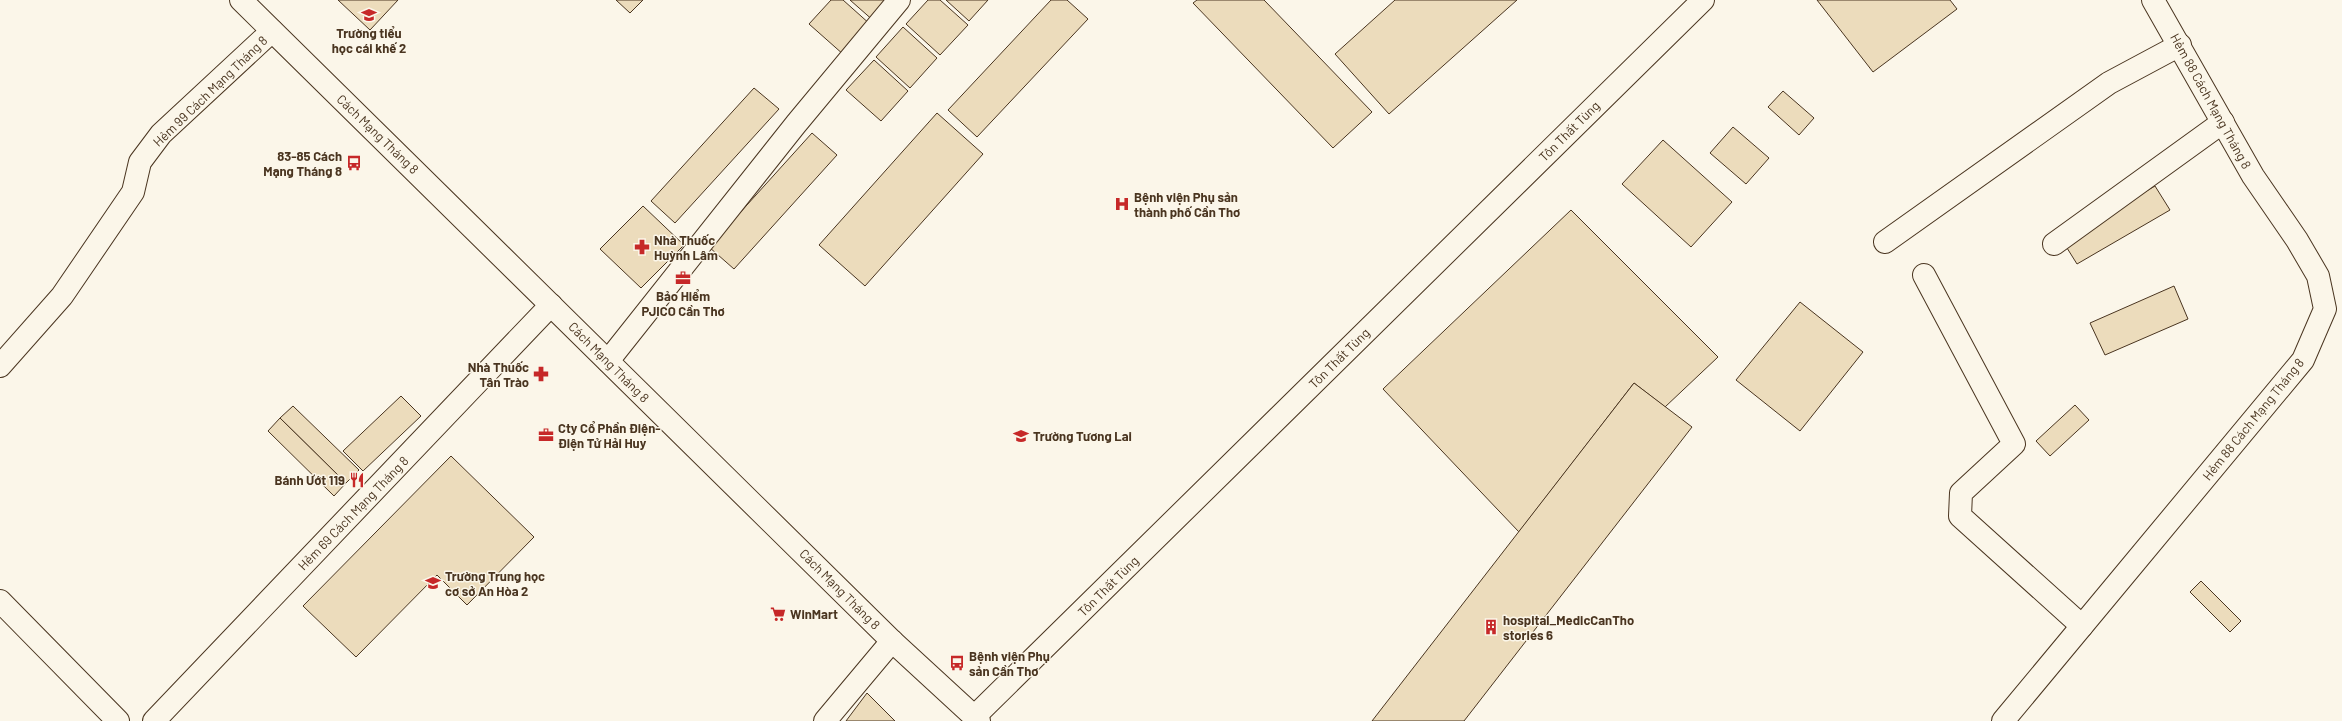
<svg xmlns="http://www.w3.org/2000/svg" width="2342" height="721" viewBox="0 0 2342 721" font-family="Barlow,sans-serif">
<rect width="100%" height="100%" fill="#fbf6e9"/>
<g fill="#ecdcbc" stroke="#4a3520">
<polygon points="338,0 398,0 370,30"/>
<polygon points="616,0 643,0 630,13"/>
<polygon points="831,0 843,0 871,25 844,55 809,24"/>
<polygon points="850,0 895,0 875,22"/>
<polygon points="928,0 940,0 968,25 940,55 906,24"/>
<polygon points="946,0 988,0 969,21"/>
<polygon points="1051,0 1067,0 1088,19 977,137 948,110"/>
<polygon points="1197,0 1264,0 1372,112 1333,148 1193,3"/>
<polygon points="1395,0 1517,0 1389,114 1335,54"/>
<polygon points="1817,0 1950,0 1957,9 1873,72"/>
<polygon points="903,27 937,58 910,88 876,57"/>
<polygon points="874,60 908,91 881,121 846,90"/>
<polygon points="754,88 779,109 675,223 651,201"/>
<polygon points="1783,91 1814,118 1799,135 1768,107"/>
<polygon points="937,113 983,154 865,286 819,245"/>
<polygon points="1733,127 1769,158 1746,184 1710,153"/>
<polygon points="812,133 837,155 734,269 709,247"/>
<polygon points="1663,140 1732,202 1691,247 1622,184"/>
<polygon points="2155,186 2170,210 2077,264 2062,240"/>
<polygon points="643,206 684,245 641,288 600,249"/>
<polygon points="1571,210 1718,357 1665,407 1634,383 1519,532 1383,389"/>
<polygon points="2174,286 2188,319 2105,355 2090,323"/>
<polygon points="1800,302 1863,352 1800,431 1736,380"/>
<polygon points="1634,383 1692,427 1464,721 1372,721"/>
<polygon points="401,396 421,416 363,471 343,451"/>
<polygon points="2075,405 2089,420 2050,456 2036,441"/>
<polygon points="293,406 359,470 346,483 280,418"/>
<polygon points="280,418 346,483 334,496 268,431"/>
<polygon points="451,456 534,537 467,605 437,575 356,657 303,606"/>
<polygon points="2201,581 2241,621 2230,632 2190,592"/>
<polygon points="867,693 895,721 846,721"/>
</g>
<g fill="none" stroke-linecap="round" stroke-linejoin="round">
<g stroke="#4a3520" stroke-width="24">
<g id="minor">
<polyline points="1885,242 2109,83 2180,45"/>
<polyline points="2054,244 2223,122"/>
<polyline points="1924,275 2014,444 1961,493 1960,516 2082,626"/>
<polyline points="608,361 796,124 899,0"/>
<polyline points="0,366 62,296 133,192 140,162 161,134 272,31"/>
<polyline points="0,601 118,721"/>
<polyline points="974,717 1703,0"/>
<polyline points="154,721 551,305"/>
<polyline points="825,721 892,641"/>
<polyline points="2003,721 2303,360 2325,309 2318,276 2297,240 2253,176 2153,0"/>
</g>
</g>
<g stroke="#4a3520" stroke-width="24">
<polyline id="highway" points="241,0 892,641 979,721"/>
</g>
<use href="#minor" stroke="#fbf6e9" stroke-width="22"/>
<use href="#highway" stroke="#fbf6e9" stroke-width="22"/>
</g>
<defs>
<g id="school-bare" transform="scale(1.2)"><path d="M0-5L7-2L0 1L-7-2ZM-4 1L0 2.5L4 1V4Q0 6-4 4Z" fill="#c62828" stroke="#fbf6e9" stroke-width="2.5" paint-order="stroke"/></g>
<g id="bus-bare" transform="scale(1.2)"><path d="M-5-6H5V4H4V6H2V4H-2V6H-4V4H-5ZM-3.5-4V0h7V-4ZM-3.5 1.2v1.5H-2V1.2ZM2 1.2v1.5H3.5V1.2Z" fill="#c62828" stroke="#fbf6e9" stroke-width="2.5" paint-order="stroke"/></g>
<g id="hospital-bare" transform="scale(1.2)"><path d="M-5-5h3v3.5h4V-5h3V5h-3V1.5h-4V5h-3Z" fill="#c62828" stroke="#fbf6e9" stroke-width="2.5" paint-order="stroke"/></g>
<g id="pharmacy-bare" transform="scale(1.2)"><path d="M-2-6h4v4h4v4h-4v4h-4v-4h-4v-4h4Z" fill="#c62828" stroke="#fbf6e9" stroke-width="2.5" paint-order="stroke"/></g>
<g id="office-bare" transform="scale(1.2)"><path d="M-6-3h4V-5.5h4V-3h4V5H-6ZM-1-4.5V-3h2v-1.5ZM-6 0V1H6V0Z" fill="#c62828" stroke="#fbf6e9" stroke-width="2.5" paint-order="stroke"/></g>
<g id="restaurant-bare" transform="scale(1.2)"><path d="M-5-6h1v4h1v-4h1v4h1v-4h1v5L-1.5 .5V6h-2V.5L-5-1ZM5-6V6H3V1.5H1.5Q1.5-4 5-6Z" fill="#c62828" stroke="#fbf6e9" stroke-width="2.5" paint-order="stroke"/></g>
<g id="supermarket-bare" transform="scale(1.2)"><path d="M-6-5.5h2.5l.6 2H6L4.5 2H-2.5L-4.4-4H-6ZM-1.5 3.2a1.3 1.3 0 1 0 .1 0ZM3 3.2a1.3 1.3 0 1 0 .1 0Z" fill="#c62828" stroke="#fbf6e9" stroke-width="2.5" paint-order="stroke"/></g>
<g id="building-bare" transform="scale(1.2)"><path d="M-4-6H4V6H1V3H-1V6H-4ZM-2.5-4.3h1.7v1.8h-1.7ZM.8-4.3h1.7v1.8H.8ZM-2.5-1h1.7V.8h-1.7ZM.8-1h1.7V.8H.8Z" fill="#c62828" stroke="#fbf6e9" stroke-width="2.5" paint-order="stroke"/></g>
</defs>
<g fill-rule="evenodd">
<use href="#school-bare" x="369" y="15"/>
<use href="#bus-bare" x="354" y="163"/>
<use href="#hospital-bare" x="1122" y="204"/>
<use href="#pharmacy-bare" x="642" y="247"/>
<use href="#office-bare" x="683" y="278"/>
<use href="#pharmacy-bare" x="541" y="374"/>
<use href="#office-bare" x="546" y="435"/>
<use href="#school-bare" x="1021" y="436"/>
<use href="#restaurant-bare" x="357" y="480"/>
<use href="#school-bare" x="433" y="583"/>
<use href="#supermarket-bare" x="778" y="614"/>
<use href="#building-bare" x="1491" y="627"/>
<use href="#bus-bare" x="957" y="663"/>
</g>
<g text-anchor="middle" stroke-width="3" stroke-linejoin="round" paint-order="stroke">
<g font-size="13" font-weight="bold" fill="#4a3520" stroke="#fbf6e9" text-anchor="start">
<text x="369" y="38" text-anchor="middle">Trường tiểu<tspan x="369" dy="15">học cái khế 2</tspan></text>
<text x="342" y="161" text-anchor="end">83-85 Cách<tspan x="342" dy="15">Mạng Tháng 8</tspan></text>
<text x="1134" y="202">Bệnh viện Phụ sản<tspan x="1134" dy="15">thành phố Cần Thơ</tspan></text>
<text x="654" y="245">Nhà Thuốc<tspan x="654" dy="15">Huỳnh Lâm</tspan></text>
<text x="683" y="301" text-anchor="middle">Bảo Hiểm<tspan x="683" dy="15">PJICO Cần Thơ</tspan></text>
<text x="529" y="372" text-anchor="end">Nhà Thuốc<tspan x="529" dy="15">Tân Trào</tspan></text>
<text x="558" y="433">Cty Cổ Phần Điện-<tspan x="558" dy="15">Điện Tử Hải Huy</tspan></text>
<text x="1033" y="441">Trường Tương Lai</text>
<text x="345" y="485" text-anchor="end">Bánh Ướt 119</text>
<text x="445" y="581">Trường Trung học<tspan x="445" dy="15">cơ sở An Hòa 2</tspan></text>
<text x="790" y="619">WinMart</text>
<text x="1503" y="625">hospital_MedicCanTho<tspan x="1503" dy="15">stories 6</tspan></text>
<text x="969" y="661">Bệnh viện Phụ<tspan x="969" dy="15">sản Cần Thơ</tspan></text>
</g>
<g font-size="13" fill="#4a3520" stroke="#fbf6e9">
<text transform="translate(210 91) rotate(-44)" y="5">Hẻm 99 Cách Mạng Tháng 8</text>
<text transform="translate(2211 101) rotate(61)" y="5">Hẻm 88 Cách Mạng Tháng 8</text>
<text transform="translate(1569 131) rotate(-45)" y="5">Tôn Thất Tùng</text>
<text transform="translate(378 134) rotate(44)" y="5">Cách Mạng Tháng 8</text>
<text transform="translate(1339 358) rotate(-45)" y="5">Tôn Thất Tùng</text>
<text transform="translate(609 362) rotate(45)" y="5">Cách Mạng Tháng 8</text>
<text transform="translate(2253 419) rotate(-51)" y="5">Hẻm 88 Cách Mạng Tháng 8</text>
<text transform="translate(353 513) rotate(-46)" y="5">Hẻm 69 Cách Mạng Tháng 8</text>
<text transform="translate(1108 586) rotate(-45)" y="5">Tôn Thất Tùng</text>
<text transform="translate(840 589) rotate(45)" y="5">Cách Mạng Tháng 8</text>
</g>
</g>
</svg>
